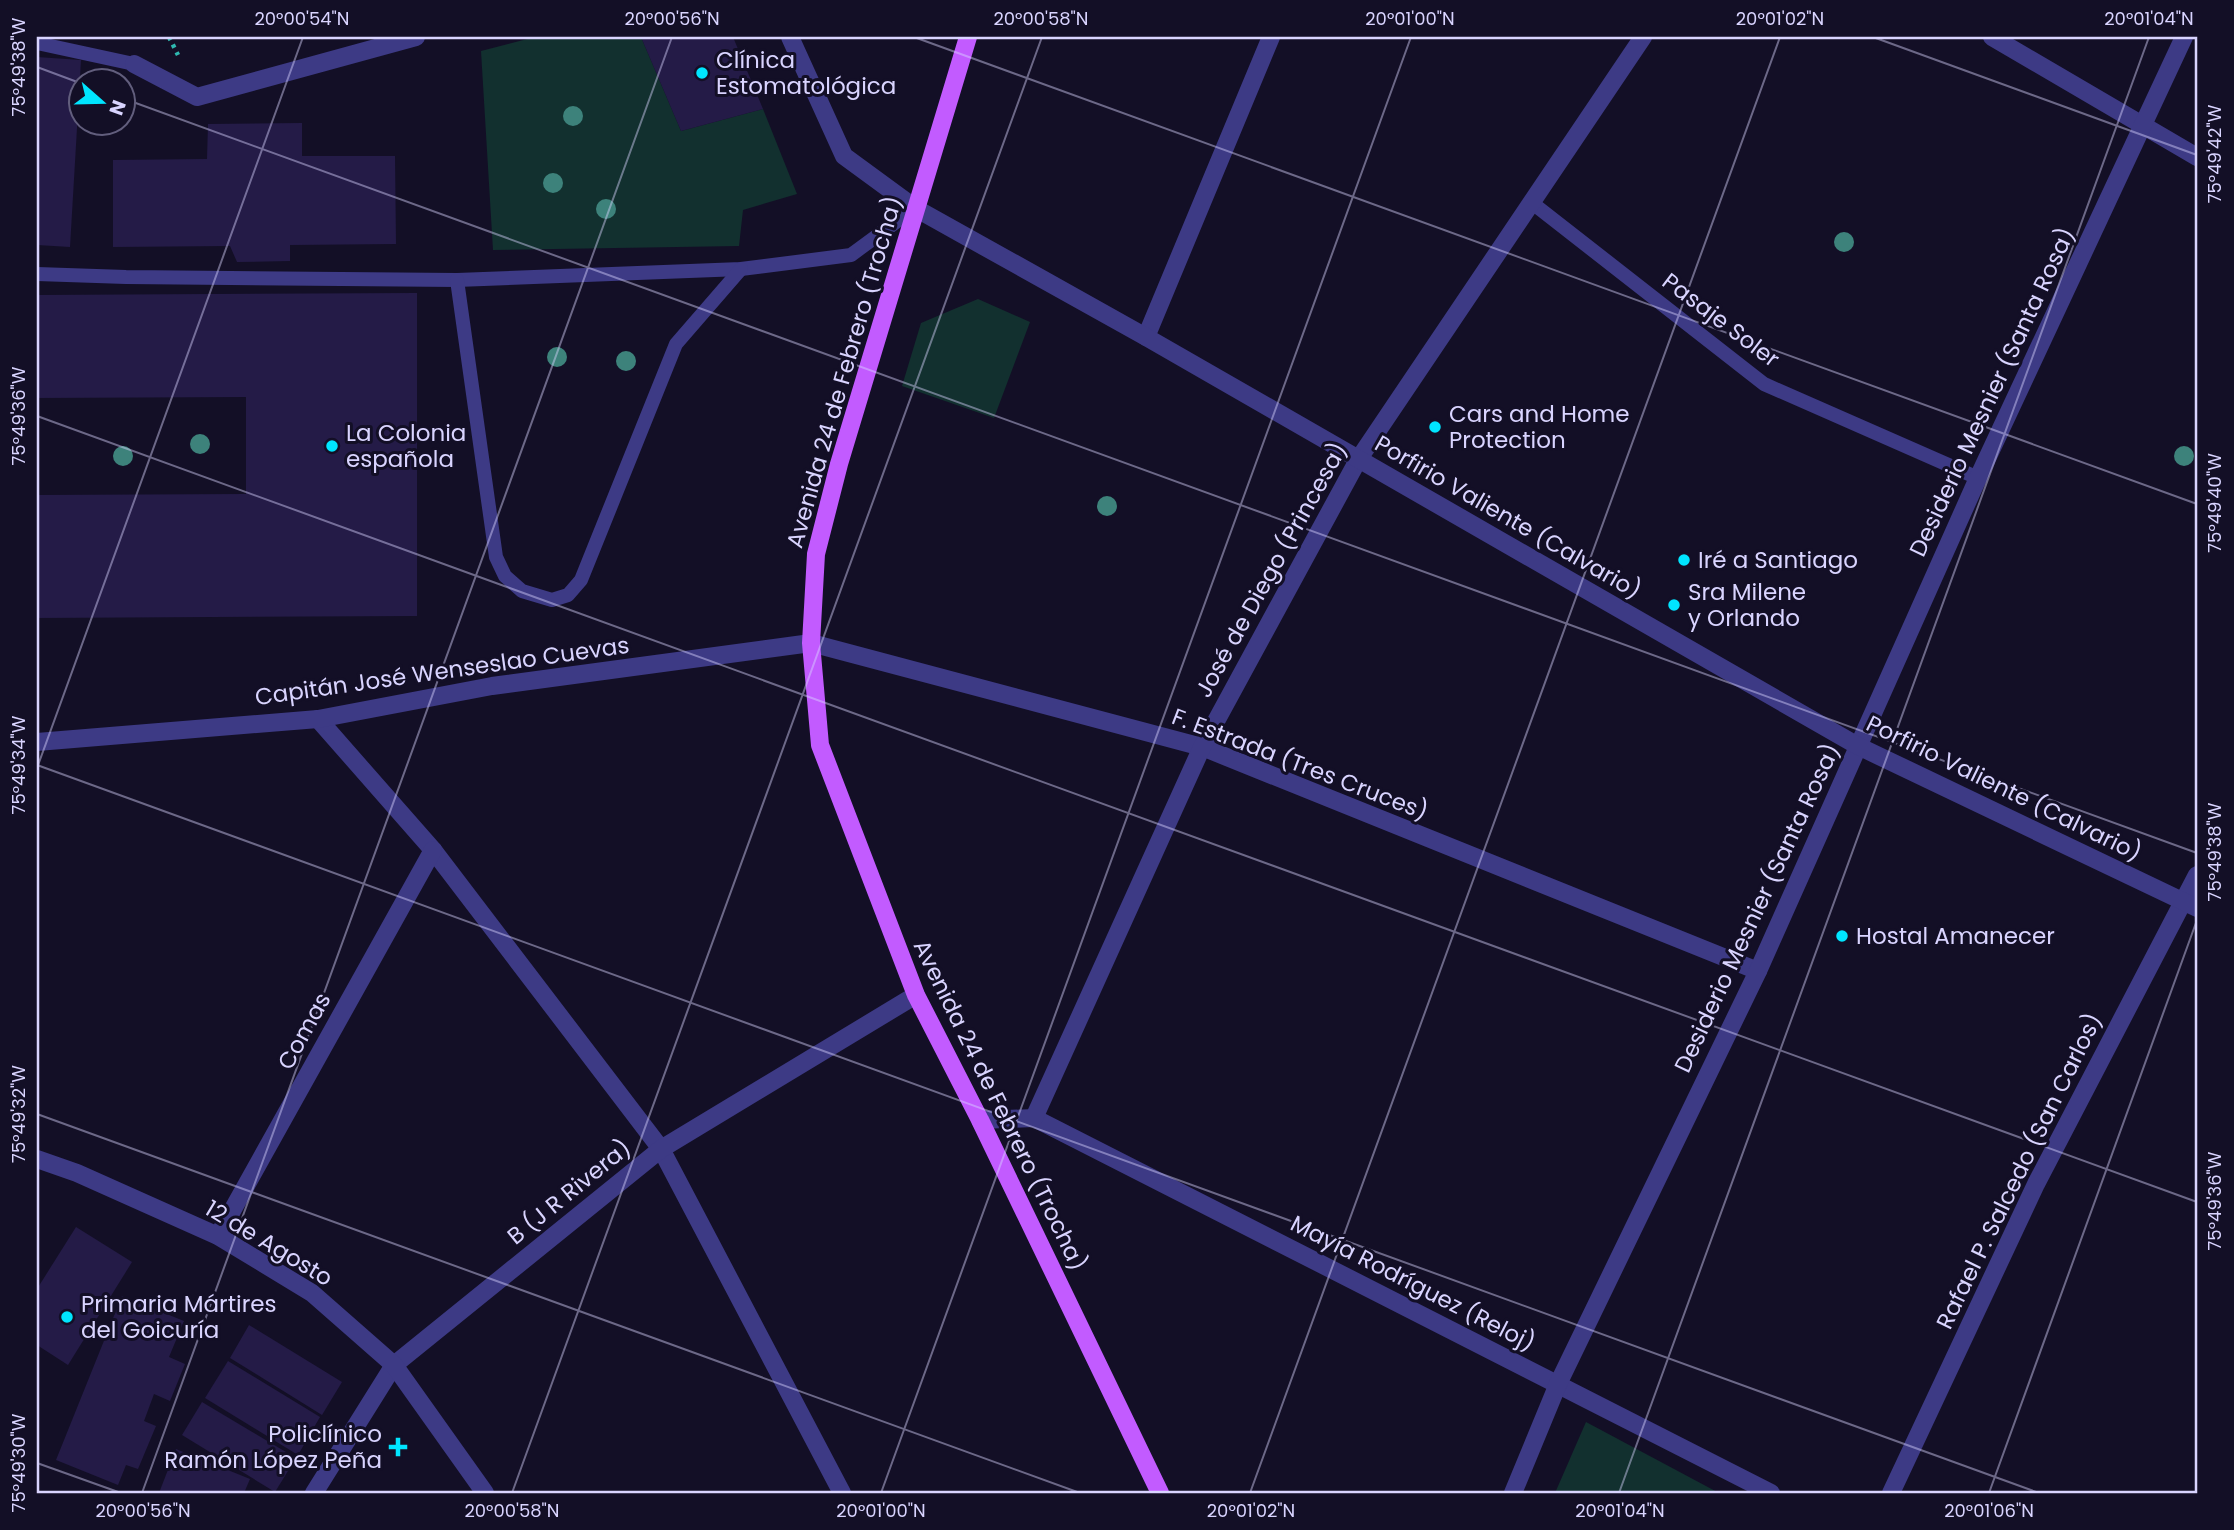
<svg xmlns="http://www.w3.org/2000/svg" width="2234" height="1530" viewBox="0 0 2234 1530" font-family="Poppins,sans-serif">
<rect width="100%" height="100%" fill="#130f26"/>
<g fill="#12302f">
<polygon points="535,37 641,37 681,131 763,109 797,194 743,210 739,246 493,250 481,51"/>
<polygon points="978,299 1030,322 994,418 902,386 921,323"/>
<polygon points="1586,1422 1719,1493 1555,1493"/>
</g>
<g fill="#241b47">
<polygon points="641,37 733,37 763,109 681,131"/>
<polygon points="37,57 81,60 70,247 37,245"/>
<polygon points="302,123 302,156 395,156 396,244 290,245 290,261 237,262 230,246 113,247 113,160 207,159 208,124"/>
<polygon points="417,293 417,616 37,618 37,495 246,494 246,397 37,398 37,295"/>
<polygon points="76,1227 132,1262 68,1365 37,1345 37,1289"/>
<polygon points="122,1296 184,1321 169,1357 185,1364 170,1401 154,1394 144,1421 156,1426 138,1469 126,1465 118,1485 56,1460"/>
<polygon points="249,1325 342,1382 322,1415 230,1358"/>
<polygon points="228,1361 320,1417 298,1455 205,1398"/>
<polygon points="202,1402 296,1458 275,1492 182,1435"/>
<polygon points="176,1449 250,1479 244,1493 159,1493"/>
</g>
<g fill="none" stroke-linecap="round" stroke-linejoin="round">
<polyline stroke="#2fb8b0" stroke-width="4.5" stroke-dasharray="3.5 5" stroke-linecap="butt" points="169,37 178,55"/>
<g stroke="#3d3a85" stroke-width="14">
<polyline points="37,43 134,64"/>
<polyline points="1531,202 1764,384 1978,478"/>
<polyline points="37,274 126,277 457,280 741,269 851,255 915,208"/>
<polyline points="457,280 496,557 505,576 522,591 552,600 568,595 581,580 676,344 741,269"/>
</g>
<g stroke="#3d3a85" stroke-width="18">
<polyline points="790,37 844,156 915,208"/>
<polyline points="1992,37 2197,157"/>
<polyline points="134,64 197,97 416,37"/>
<polyline points="1146,337 1271,37"/>
<polyline points="811,643 1202,747 1758,971"/>
<polyline points="318,719 433,850 661,1149 842,1493"/>
<polyline points="1034,1118 1771,1493"/>
<polyline points="980,1120 1034,1118 1202,747 1358,460 1643,37"/>
<polyline points="218,1236 433,850"/>
<polyline points="314,1493 394,1365 661,1149 916,995"/>
<polyline points="1513,1493 1558,1384 1758,971 1978,478 2184,37"/>
<polyline points="1891,1493 2036,1184 2197,875"/>
</g>
<g stroke="#3d3a85" stroke-width="18">
<polyline points="915,208 1146,337 1858,746 2197,908"/>
<polyline points="37,742 318,719 492,686 811,643"/>
<polyline points="37,1159 77,1173 218,1236 312,1293 394,1365 485,1493"/>
</g>
<polyline stroke="#c25bff" stroke-width="18" points="968,37 839,464 816,554 811,643 820,745 916,995 980,1120 1160,1493"/>
</g>
<g fill="#3d827b">
<circle cx="573" cy="116" r="10"/>
<circle cx="553" cy="183" r="10"/>
<circle cx="606" cy="209" r="10"/>
<circle cx="1844" cy="242" r="10"/>
<circle cx="557" cy="357" r="10"/>
<circle cx="626" cy="361" r="10"/>
<circle cx="200" cy="444" r="10"/>
<circle cx="123" cy="456" r="10"/>
<circle cx="2184" cy="456" r="10"/>
<circle cx="1107" cy="506" r="10"/>
</g>
<path fill="none" stroke="#d9d4ff" stroke-width="2" stroke-opacity="0.45" d="M 914,37 L 2197,504M 1873,37 L 2197,155M 37,67 L 80,83M 122,98 L 2197,853M 37,416 L 2197,1202M 37,765 L 2039,1493M 37,768 L 303,37M 37,1114 L 1080,1493M 37,1463 L 121,1493M 142,1493 L 672,37M 512,1493 L 1042,37M 881,1493 L 1411,37M 1250,1493 L 1780,37M 1619,1493 L 2149,37M 1989,1493 L 2197,920"/>
<g fill="#00e5ff" stroke="#130f26" stroke-width="2.5">
<circle cx="702" cy="73" r="7"/>
<circle cx="1435" cy="427" r="7"/>
<circle cx="332" cy="446" r="7"/>
<circle cx="1684" cy="560" r="7"/>
<circle cx="1674" cy="605" r="7"/>
<circle cx="1842" cy="936" r="7"/>
<circle cx="67" cy="1317" r="7"/>
<path d="M394.5 1436.5h7v7h7v7h-7v7h-7v-7h-7v-7h7z"/>
</g>
<g text-anchor="middle" stroke-width="6" stroke-linejoin="round" paint-order="stroke">
<g font-size="23" fill="#d9d4ff" stroke="#130f26" text-anchor="start">
<text x="716" y="68">Clínica<tspan x="716" dy="26">Estomatológica</tspan></text>
<text x="1449" y="422">Cars and Home<tspan x="1449" dy="26">Protection</tspan></text>
<text x="346" y="441">La Colonia<tspan x="346" dy="26">española</tspan></text>
<text x="1698" y="568">Iré a Santiago</text>
<text x="1688" y="600">Sra Milene<tspan x="1688" dy="26">y Orlando</tspan></text>
<text x="1856" y="944">Hostal Amanecer</text>
<text x="81" y="1312">Primaria Mártires<tspan x="81" dy="26">del Goicuría</tspan></text>
<text x="382" y="1442" text-anchor="end">Policlínico<tspan x="382" dy="26">Ramón López Peña</tspan></text>
</g>
<g font-size="23" fill="#d9d4ff" stroke="#130f26">
<text transform="translate(1721 320) rotate(37)" y="8">Pasaje Soler</text>
<text transform="translate(844 372) rotate(-74)" y="8">Avenida 24 de Febrero (Trocha)</text>
<text transform="translate(1992 392) rotate(-65)" y="8">Desiderio Mesnier (Santa Rosa)</text>
<text transform="translate(1508 517) rotate(30)" y="8">Porfirio Valiente (Calvario)</text>
<text transform="translate(1271 570) rotate(-61)" y="8">José de Diego (Princesa)</text>
<text transform="translate(442 671) rotate(-8)" y="8">Capitán José Wenseslao Cuevas</text>
<text transform="translate(1300 764) rotate(21)" y="8">F. Estrada (Tres Cruces)</text>
<text transform="translate(2004 788) rotate(26)" y="8">Porfirio Valiente (Calvario)</text>
<text transform="translate(1757 908) rotate(-65)" y="8">Desiderio Mesnier (Santa Rosa)</text>
<text transform="translate(304 1031) rotate(-61)" y="8">Comas</text>
<text transform="translate(1000 1105) rotate(64)" y="8">Avenida 24 de Febrero (Trocha)</text>
<text transform="translate(2019 1171) rotate(-64)" y="8">Rafael P. Salcedo (San Carlos)</text>
<text transform="translate(569 1192) rotate(-39)" y="8">B (J R Rivera)</text>
<text transform="translate(269 1243) rotate(31)" y="8">12 de Agosto</text>
<text transform="translate(1413 1283) rotate(27)" y="8">Mayía Rodríguez (Reloj)</text>
</g>
</g>
<rect width="2234" height="1530" fill="none" stroke="#130f26" stroke-width="77"/>
<g transform="translate(102 102) rotate(110)"><circle r="33" fill="#130f26" stroke="#625e7d" stroke-width="2"/>
<path d="M0-5L12 26L0 18L-12 26Z" fill="#00e5ff"/>
<text y="-10" font-size="19" font-weight="bold" text-anchor="middle" fill="#d9d4ff">N</text>
</g>
<rect x="38" y="38" width="2158" height="1454" fill="none" stroke="#d9d4ff" stroke-width="2.5"/>
<g font-size="18" text-anchor="middle" fill="#d9d4ff">
<text x="302" y="25">20°00'54"N</text>
<text x="672" y="25">20°00'56"N</text>
<text x="1041" y="25">20°00'58"N</text>
<text x="1410" y="25">20°01'00"N</text>
<text x="1780" y="25">20°01'02"N</text>
<text x="2149" y="25">20°01'04"N</text>
<text transform="translate(19 67) rotate(-90)" y="6">75°49'38"W</text>
<text transform="translate(2215 154) rotate(-90)" y="6">75°49'42"W</text>
<text transform="translate(19 416) rotate(-90)" y="6">75°49'36"W</text>
<text transform="translate(2215 503) rotate(-90)" y="6">75°49'40"W</text>
<text transform="translate(19 765) rotate(-90)" y="6">75°49'34"W</text>
<text transform="translate(2215 852) rotate(-90)" y="6">75°49'38"W</text>
<text transform="translate(19 1114) rotate(-90)" y="6">75°49'32"W</text>
<text transform="translate(2215 1201) rotate(-90)" y="6">75°49'36"W</text>
<text transform="translate(19 1463) rotate(-90)" y="6">75°49'30"W</text>
<text x="143" y="1517">20°00'56"N</text>
<text x="512" y="1517">20°00'58"N</text>
<text x="881" y="1517">20°01'00"N</text>
<text x="1251" y="1517">20°01'02"N</text>
<text x="1620" y="1517">20°01'04"N</text>
<text x="1989" y="1517">20°01'06"N</text>
</g>
</svg>
